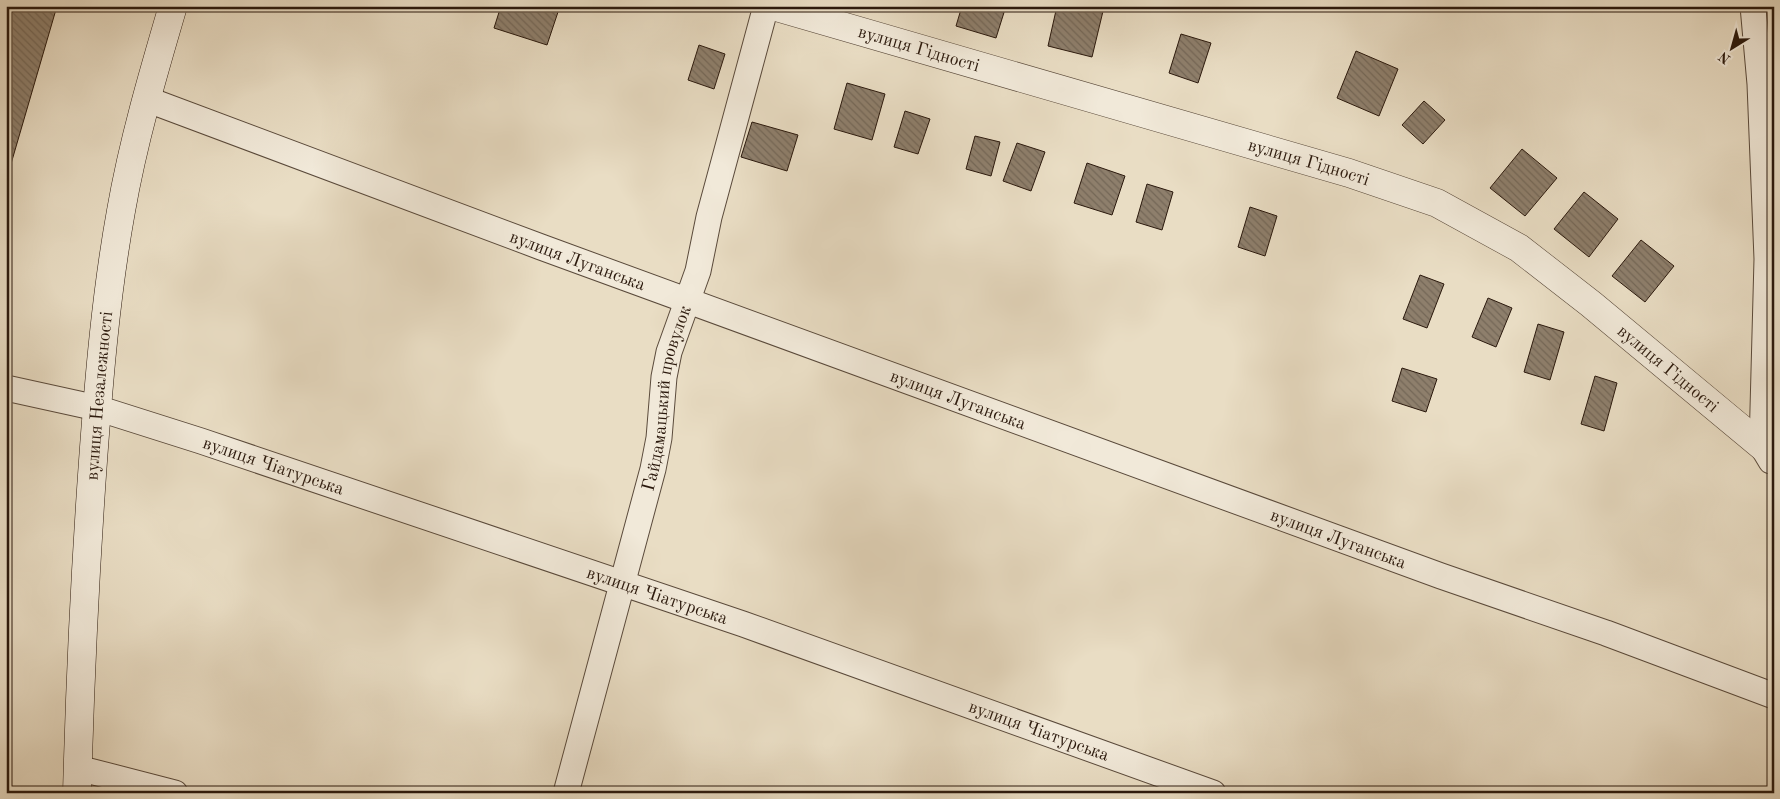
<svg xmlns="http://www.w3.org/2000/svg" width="1780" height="799" viewBox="0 0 1780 799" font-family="'Old Standard TT',serif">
<defs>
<pattern id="building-back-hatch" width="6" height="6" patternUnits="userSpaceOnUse" patternTransform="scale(1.25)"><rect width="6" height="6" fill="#8e7f6c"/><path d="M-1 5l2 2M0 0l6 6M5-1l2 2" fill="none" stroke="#746757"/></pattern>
</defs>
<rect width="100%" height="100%" fill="#e9ddc4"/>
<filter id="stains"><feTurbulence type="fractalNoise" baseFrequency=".004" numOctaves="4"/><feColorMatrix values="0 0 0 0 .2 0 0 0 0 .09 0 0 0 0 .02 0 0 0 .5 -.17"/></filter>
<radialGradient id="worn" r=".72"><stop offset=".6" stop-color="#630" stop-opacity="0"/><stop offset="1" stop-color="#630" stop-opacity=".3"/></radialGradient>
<g fill="url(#building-back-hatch)" stroke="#2b190d">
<polygon points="8,6 57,6 6,181 6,12"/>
<polygon points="501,6 560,6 547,45 494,28"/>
<polygon points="962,6 1006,6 996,38 956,26"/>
<polygon points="1057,6 1104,7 1092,57 1048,46"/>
<polygon points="1181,34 1211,43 1198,83 1169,73"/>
<polygon points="699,45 725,54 714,89 688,80"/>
<polygon points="1356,51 1398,69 1379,116 1337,98"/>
<polygon points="847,83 885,94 872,140 834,129"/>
<polygon points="1424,101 1445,120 1423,144 1402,125"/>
<polygon points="905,111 930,119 918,154 894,147"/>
<polygon points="752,122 798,135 787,171 741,157"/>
<polygon points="975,136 1000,142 991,176 966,169"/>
<polygon points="1017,143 1045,152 1031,191 1003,181"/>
<polygon points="1522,149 1557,178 1525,216 1490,188"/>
<polygon points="1087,163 1125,176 1112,215 1074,203"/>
<polygon points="1147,184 1173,192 1162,230 1136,222"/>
<polygon points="1584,192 1618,219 1589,257 1554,229"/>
<polygon points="1250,207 1277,216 1265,256 1238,247"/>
<polygon points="1641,240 1674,266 1645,302 1612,276"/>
<polygon points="1420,275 1444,284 1427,328 1403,319"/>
<polygon points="1488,298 1512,308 1496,347 1472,337"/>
<polygon points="1538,324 1564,332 1550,380 1524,372"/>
<polygon points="1402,368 1437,379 1426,412 1392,401"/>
<polygon points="1595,376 1617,383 1604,431 1581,424"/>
</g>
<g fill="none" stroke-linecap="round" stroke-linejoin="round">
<g stroke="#5a4a3b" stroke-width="27">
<g id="minor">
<polyline points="1753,6 1760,84 1767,259 1762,446 1771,461"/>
<path id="s1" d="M 146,99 L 541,247 L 1441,576 L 1606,633 L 1774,696"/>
<path id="s2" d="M 6,388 L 97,408 L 201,441 L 743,624 L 1213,793"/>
<polyline points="78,768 175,793"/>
<path id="s3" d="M 566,793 L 653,469 L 659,438 L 664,377 L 669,352 L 698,271 L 709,217 L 766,6"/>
</g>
</g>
<g stroke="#5a4a3b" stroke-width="29">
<g id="tertiary">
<path id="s4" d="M 773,6 L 1349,173 L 1437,203 L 1519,248 L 1591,304 L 1774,456"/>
</g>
</g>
<g stroke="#2b190d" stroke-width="29">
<g id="secondary">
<path id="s5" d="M 77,793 C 80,682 85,572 93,461 C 99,378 106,294 121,211 C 133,142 153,74 173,6"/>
</g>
</g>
<use href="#minor" stroke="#f1e9d9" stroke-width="25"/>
<use href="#tertiary" stroke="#f1e9d9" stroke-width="28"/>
<use href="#secondary" stroke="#f1e9d9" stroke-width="28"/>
</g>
<g text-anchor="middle" stroke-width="5" stroke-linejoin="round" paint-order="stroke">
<g font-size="18" fill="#2b190d" stroke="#f1e9d9">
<text dy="6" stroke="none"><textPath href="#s4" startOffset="152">вулиця Гідності</textPath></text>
<text dy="6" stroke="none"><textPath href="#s4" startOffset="558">вулиця Гідності</textPath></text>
<text dy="6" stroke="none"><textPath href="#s1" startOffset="461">вулиця Луганська</textPath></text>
<text dy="6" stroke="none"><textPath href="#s4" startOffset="978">вулиця Гідності</textPath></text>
<text dy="6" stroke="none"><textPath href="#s5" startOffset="398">вулиця Незалежності</textPath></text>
<text dy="6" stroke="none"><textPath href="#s3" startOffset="408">Гайдамацький провулок</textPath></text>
<text dy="6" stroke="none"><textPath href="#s1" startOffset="866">вулиця Луганська</textPath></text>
<text dy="6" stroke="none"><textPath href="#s2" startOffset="279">вулиця Чіатурська</textPath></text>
<text dy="6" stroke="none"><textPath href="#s1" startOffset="1271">вулиця Луганська</textPath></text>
<text dy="6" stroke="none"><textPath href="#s2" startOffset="684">вулиця Чіатурська</textPath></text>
<text dy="6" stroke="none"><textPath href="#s2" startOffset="1089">вулиця Чіатурська</textPath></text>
</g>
</g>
<rect width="1780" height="799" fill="none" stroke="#e9ddc4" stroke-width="25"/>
<rect x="8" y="8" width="1765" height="784" fill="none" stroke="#2b190d" stroke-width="2.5"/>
<rect x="12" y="12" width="1755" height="774" fill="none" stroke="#2b190d"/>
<g transform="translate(1732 48) rotate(217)" stroke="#f1e9d9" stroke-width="4" paint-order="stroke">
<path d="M0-4L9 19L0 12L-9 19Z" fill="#2b190d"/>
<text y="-8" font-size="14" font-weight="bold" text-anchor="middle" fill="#2b190d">N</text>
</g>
<rect width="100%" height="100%" filter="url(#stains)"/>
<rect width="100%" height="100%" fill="url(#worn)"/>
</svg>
